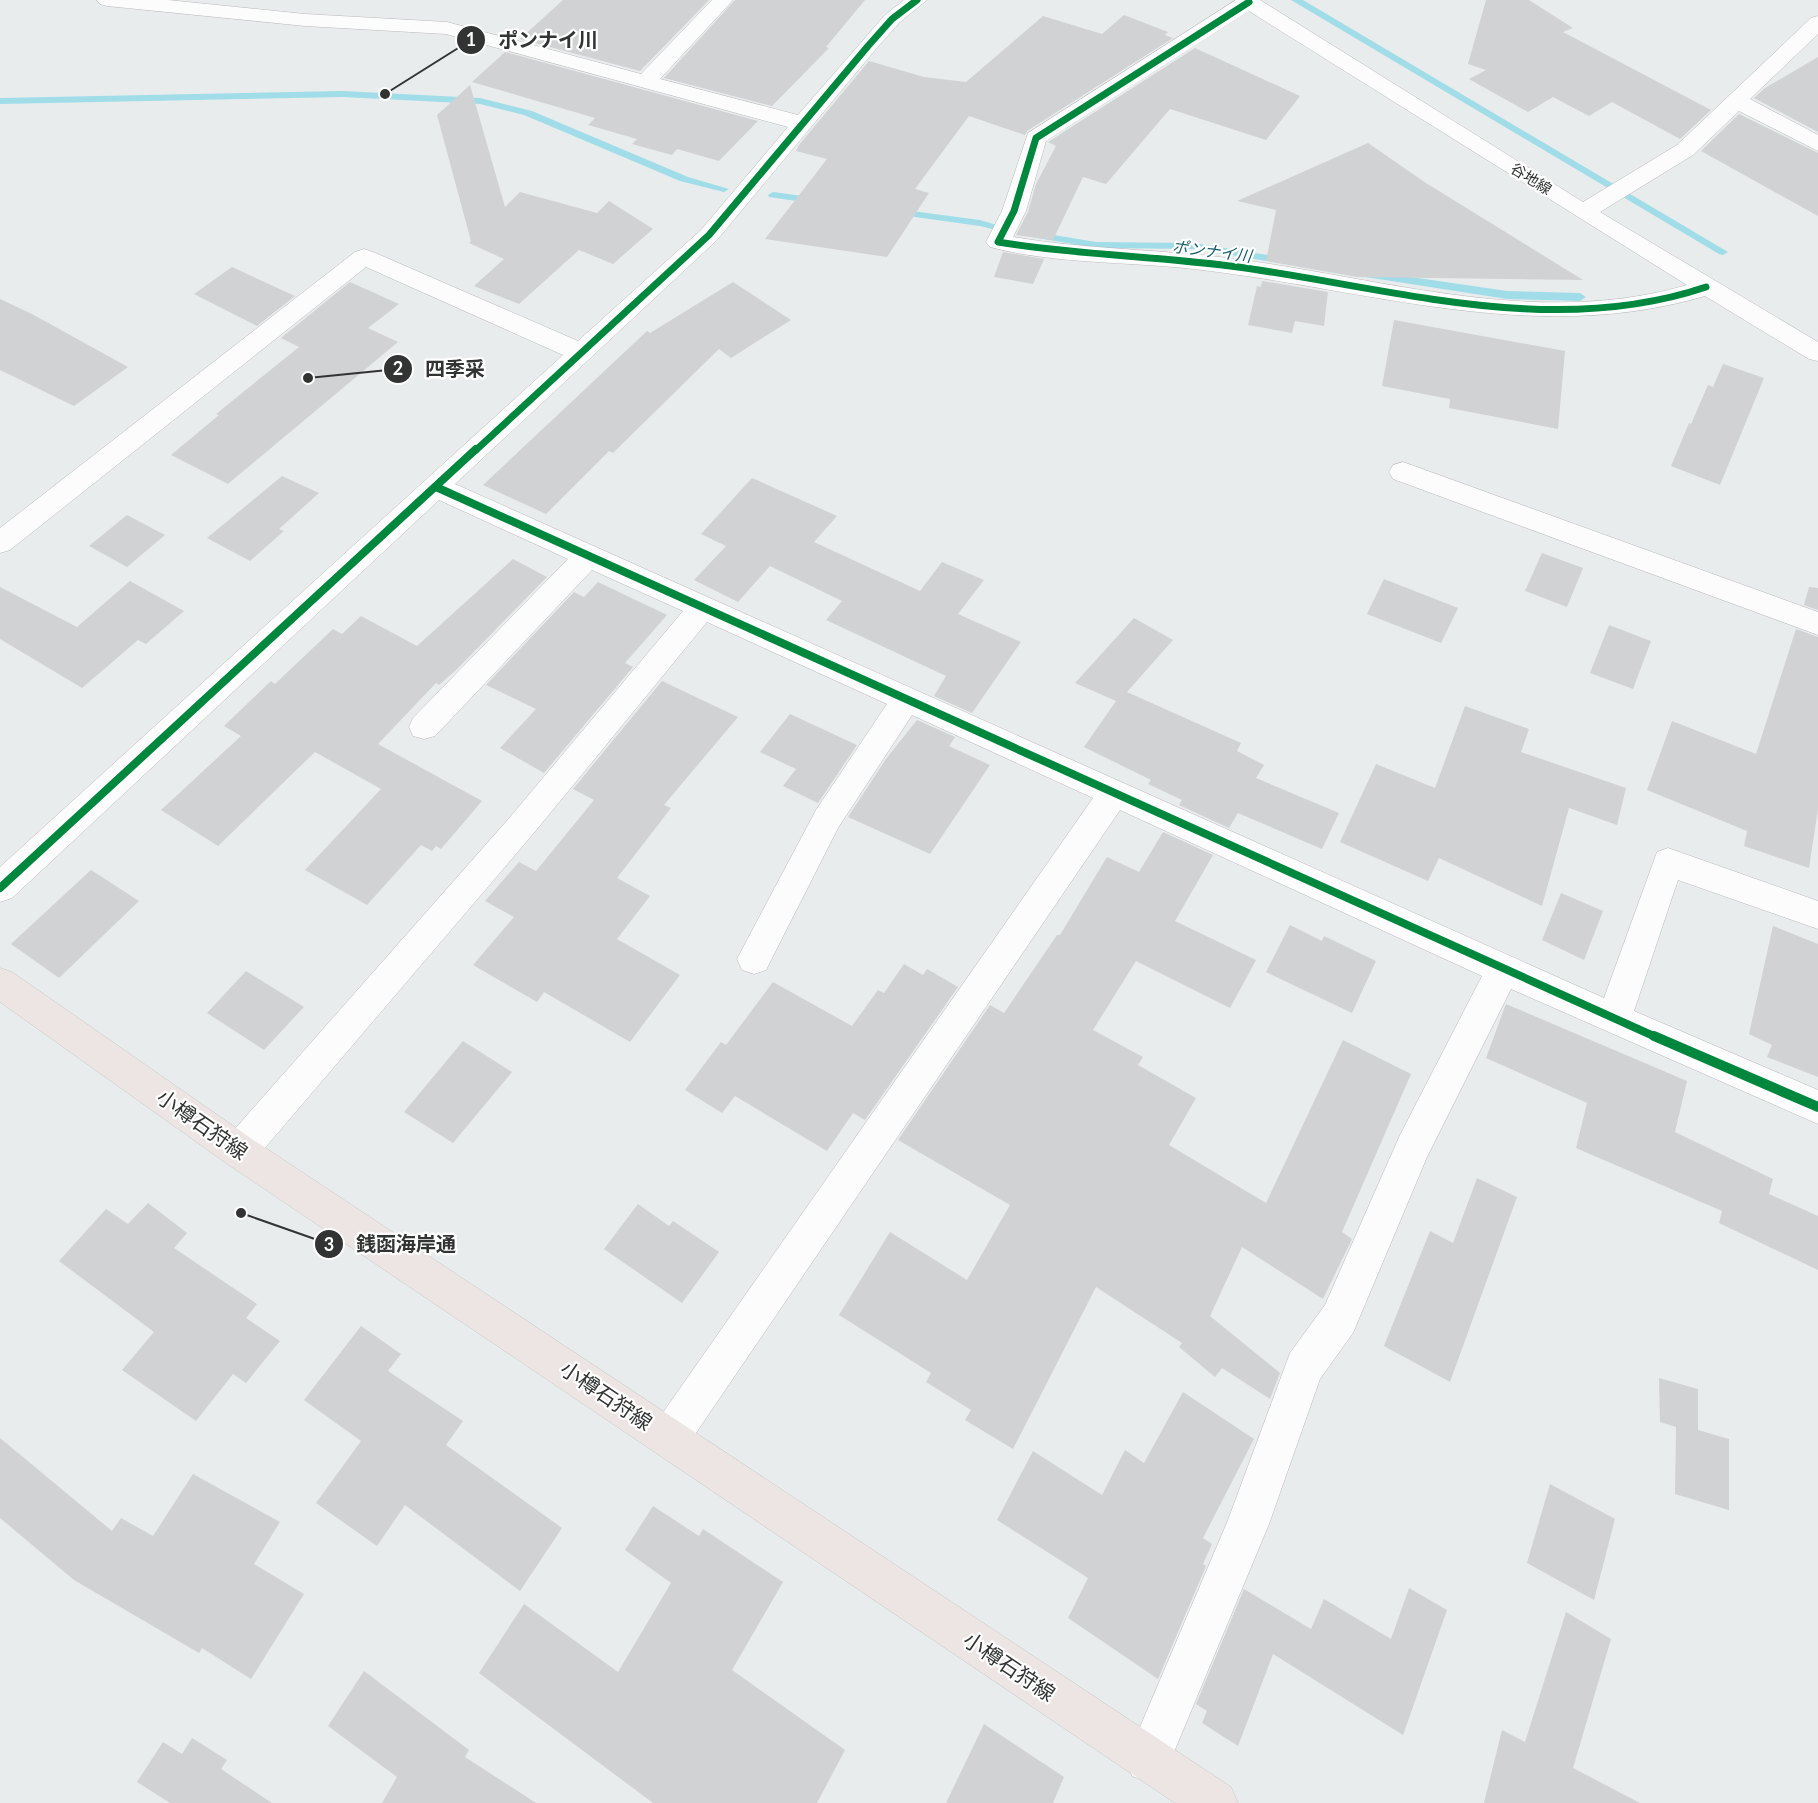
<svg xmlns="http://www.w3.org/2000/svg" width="1818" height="1803" viewBox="0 0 1818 1803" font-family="Lato,'Noto Sans JP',sans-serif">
<rect width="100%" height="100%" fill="#e9eced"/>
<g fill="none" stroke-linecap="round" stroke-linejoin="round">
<g fill="#a0dde9" fill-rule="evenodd">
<polygon points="1291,0 1303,0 1728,252 1723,255 1719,254"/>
<polygon points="343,91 480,98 532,111 688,177 729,189 724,192 680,181 524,115 480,104 343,97 0,104 0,98"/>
<polygon points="773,192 817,198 822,201 817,204 769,197 768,195"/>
<polygon points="897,209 980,220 1017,231 1012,234 980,226 893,214 892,212"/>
<polygon points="1036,232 1096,242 1194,243 1286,258 1291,261 1286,264 1194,249 1096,248 1032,237 1032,233"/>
<polygon points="1363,270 1507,291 1580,293 1586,297 1580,301 1507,299 1359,276 1359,272"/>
</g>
</g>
<g fill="#d0d2d3">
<polygon points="563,0 709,0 640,71 520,39"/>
<polygon points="735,0 865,0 826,47 829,48 772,106 664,78"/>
<polygon points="1486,0 1529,0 1573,28 1563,32 1711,110 1680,139 1612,102 1589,116 1553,97 1528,112 1469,79 1486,70 1468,64"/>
<polygon points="1124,15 1168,32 1165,35 1173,38 1027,131 1025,135 969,116 915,189 929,193 887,257 765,239 827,159 796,151 799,145 869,61 924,77 966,82 1043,16 1102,34"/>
<polygon points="1195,48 1300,96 1266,140 1170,109 1106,184 1083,177 1053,240 1016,235 1028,212 1036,184 1056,146 1048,142"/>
<polygon points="505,52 758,121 719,161 677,149 672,155 632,144 637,139 588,125 595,118 472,82"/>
<polygon points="1818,57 1818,132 1754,98 1765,88"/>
<polygon points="470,85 505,207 520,192 597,213 609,201 653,229 613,264 579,250 519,304 474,286 504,259 469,243 471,241 437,115"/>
<polygon points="1739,114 1818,153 1818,216 1701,151"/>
<polygon points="1368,143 1426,183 1583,280 1357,277 1266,261 1276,210 1237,201"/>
<polygon points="1003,252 1044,259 1033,284 994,277"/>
<polygon points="232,267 295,296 257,326 194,294"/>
<polygon points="1262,281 1328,292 1324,326 1295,321 1292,333 1248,325 1257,286 1261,287"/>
<polygon points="350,282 399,304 368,328 398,342 228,484 171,455 219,415 216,414 299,347 281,338"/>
<polygon points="733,282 791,320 731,358 719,349 613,453 609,451 546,514 483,485 647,331 650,333"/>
<polygon points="0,299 32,314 128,367 74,406 0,370"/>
<polygon points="1394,320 1565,351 1558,429 1449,408 1450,399 1382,386"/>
<polygon points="1723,364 1764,378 1720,485 1671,466 1689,423 1691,424 1708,385 1713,387"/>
<polygon points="282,476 319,493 279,529 284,531 250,561 207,538"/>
<polygon points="752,478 837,516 814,542 920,591 942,562 984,580 958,614 1021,642 972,713 934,696 946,676 826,620 842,601 770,566 738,602 694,580 726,546 701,534"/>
<polygon points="127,515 165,535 127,567 89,546"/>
<polygon points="1542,553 1583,568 1567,607 1525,591"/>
<polygon points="513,559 547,577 456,670 439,685 436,683 378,744 482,801 441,849 436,846 432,851 421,845 367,905 305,870 381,789 315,752 218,846 161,810 241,736 224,726 271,681 275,684 333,629 342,634 361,616 417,646"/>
<polygon points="1384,579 1458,608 1441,643 1367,614"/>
<polygon points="130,581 184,611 146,644 138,640 82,688 0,639 0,587 77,627"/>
<polygon points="598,582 667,615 625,663 633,667 544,773 500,748 536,709 486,685 574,592 584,597"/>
<polygon points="1809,587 1818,588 1818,610 1804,605"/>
<polygon points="1134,618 1173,640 1127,692 1241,743 1237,751 1264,765 1256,778 1339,813 1322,849 1238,813 1229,828 1179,805 1182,800 1148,784 1151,780 1084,747 1116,701 1075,683"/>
<polygon points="1609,625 1651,641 1633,689 1590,673"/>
<polygon points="1796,629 1818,637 1818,809 1809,868 1744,846 1747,831 1647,790 1672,721 1756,754"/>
<polygon points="662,681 738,717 664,805 671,808 617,878 650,896 617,939 680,975 630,1042 544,992 537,1002 473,965 514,917 485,901 519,862 536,871 594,800 573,789"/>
<polygon points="1465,706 1529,729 1521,752 1626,788 1617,825 1569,808 1542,906 1439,858 1428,881 1340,842 1376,764 1435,788"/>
<polygon points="790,714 857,745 818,803 783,786 796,769 760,752"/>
<polygon points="917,720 955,737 949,746 990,765 930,854 848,817 886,759"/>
<polygon points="1163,832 1213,855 1175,921 1256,960 1230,1008 1136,961 1093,1030 1143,1057 1138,1065 1196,1098 1169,1145 1266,1203 1343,1040 1411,1074 1342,1232 1352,1239 1323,1299 1242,1247 1210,1316 1280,1373 1270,1399 1222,1368 1215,1377 1179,1347 1182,1343 1096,1287 1013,1449 965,1420 971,1410 926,1382 931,1373 839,1315 890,1232 967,1280 1010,1205 898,1140 990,1005 1004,1013 1057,935 1060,935 1107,857 1139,872"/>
<polygon points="91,870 139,901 59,978 11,944"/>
<polygon points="1561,893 1603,911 1584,960 1542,940"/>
<polygon points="1290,925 1322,941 1324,936 1376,961 1352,1013 1266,972"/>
<polygon points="1773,926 1818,944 1818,1077 1767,1057 1772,1045 1749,1034"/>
<polygon points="904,964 923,975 927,969 958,987 865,1120 853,1113 827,1151 735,1096 722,1113 685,1090 721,1042 726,1045 773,982 852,1026 878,990 884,993"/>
<polygon points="246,971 304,1007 264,1050 207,1013"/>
<polygon points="1506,1004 1687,1081 1675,1132 1773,1179 1769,1194 1818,1216 1818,1270 1719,1223 1722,1211 1576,1148 1587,1103 1486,1058"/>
<polygon points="463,1041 512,1072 453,1143 404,1112"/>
<polygon points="1477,1178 1517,1197 1450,1382 1384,1346 1430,1231 1453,1243"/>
<polygon points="148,1203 187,1233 174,1248 257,1304 246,1318 280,1341 246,1383 233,1374 196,1421 122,1370 154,1332 59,1261 106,1209 128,1224"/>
<polygon points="638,1204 669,1226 673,1221 719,1252 682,1303 604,1249"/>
<polygon points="361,1326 401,1354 388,1371 463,1421 446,1445 562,1528 520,1591 405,1505 377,1546 316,1503 361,1441 304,1400"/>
<polygon points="1659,1378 1698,1389 1698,1430 1729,1439 1729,1510 1675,1494 1676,1427 1660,1422"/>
<polygon points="1183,1392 1254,1439 1203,1538 1212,1544 1203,1564 1206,1566 1158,1679 1068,1618 1088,1578 997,1520 1033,1451 1102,1495 1125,1450 1144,1463"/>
<polygon points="0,1438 112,1531 121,1518 153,1536 193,1474 280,1522 254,1564 304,1594 251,1679 202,1648 199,1653 74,1580 0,1518"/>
<polygon points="1550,1484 1615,1519 1594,1600 1527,1563"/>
<polygon points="653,1506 699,1536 703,1529 783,1582 732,1670 845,1750 817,1803 653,1803 479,1673 524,1604 618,1672 671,1583 625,1550"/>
<polygon points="1409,1588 1447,1610 1403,1735 1273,1654 1238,1746 1202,1723 1207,1711 1196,1704 1244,1589 1311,1629 1324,1599 1391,1639"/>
<polygon points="1566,1612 1611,1639 1573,1768 1640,1803 1484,1803 1502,1730 1525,1742"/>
<polygon points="364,1671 469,1750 465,1757 536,1803 382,1803 397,1777 328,1726"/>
<polygon points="984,1724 1064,1777 1053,1803 946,1803"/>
<polygon points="192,1738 227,1760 221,1769 272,1803 170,1803 137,1782 163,1742 182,1754"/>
</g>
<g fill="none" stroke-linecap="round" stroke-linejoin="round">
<g stroke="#b8b9ba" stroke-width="1">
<g id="minor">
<polygon points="97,0 168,0 305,14 447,22 641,74 712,0 733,0 660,79 798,115 885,15 904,0 927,0 899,23 875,50 717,240 455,484 1604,998 1657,852 1668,848 1818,901 1818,929 1678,880 1634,1011 1818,1090 1818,1124 1511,989 1427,1157 1353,1333 1320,1379 1269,1524 1164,1776 1148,1782 1132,1776 1126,1760 1228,1520 1290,1353 1325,1305 1400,1135 1482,976 1120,810 683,1452 669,1458 655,1452 649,1438 655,1424 1093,798 912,715 838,828 766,970 754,974 742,970 737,959 816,810 887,704 707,622 533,834 252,1163 239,1168 226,1163 221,1151 226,1139 511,816 683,611 592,570 435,736 424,739 413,736 409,727 413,718 568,559 439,500 12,898 0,902 0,867 563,355 366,267 10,550 0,553 0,528 355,252 364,249 373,252 578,341 701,230 788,127 446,34 305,26 107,6 100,4"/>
<path d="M 1236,0 L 1260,0 L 1583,202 L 1677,145 L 1811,18 L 1818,16 L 1818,34 L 1750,99 L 1818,135 L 1818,151 L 1739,111 L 1693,155 L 1600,212 L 1818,342 L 1818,361 L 1809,359 L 1705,296 C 1536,346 1370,290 1202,270 C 1132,261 1058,265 990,247 L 986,242 L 1002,211 L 1028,133 ZM 1249,11 L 1687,285 C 1540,328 1389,280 1243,260 C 1166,249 1088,250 1013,237 L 1026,211 L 1046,141 Z"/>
<polygon points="1403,462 1818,612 1818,635 1393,479 1389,472 1393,465"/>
</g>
</g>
<g stroke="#c6c7c8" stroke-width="1">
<polygon id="major" points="0,968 12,972 252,1139 1231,1787 1238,1803 1175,1803 226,1163 0,1002"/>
</g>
<use href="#minor" fill="#fcfcfc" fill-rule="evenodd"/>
<use href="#major" fill="#ede5e4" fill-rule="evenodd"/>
<g stroke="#fff" stroke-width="10">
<g id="cycleway-far2">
<path d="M 1249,2 L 1036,138 L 1014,211 L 998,242 C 1077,255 1158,256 1238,267 C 1392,288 1552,339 1706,287"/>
<polyline points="475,451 709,235 868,46 892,19 917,0"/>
</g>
</g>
<g stroke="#fff" stroke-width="12">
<g id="cycleway-far1">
<polyline points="436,487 1658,1038"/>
<polyline points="0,888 476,449"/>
</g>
</g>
<g stroke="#fff" stroke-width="14">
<polyline id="cycleway" points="1654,1036 1818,1107"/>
</g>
<use href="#cycleway-far2" stroke="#00873e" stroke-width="7"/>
<use href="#cycleway-far1" stroke="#00873e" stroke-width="8"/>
<use href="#cycleway" stroke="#00873e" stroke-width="10"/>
</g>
<g text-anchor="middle" stroke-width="4.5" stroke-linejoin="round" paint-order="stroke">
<g font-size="15" fill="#323434" stroke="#fff">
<text transform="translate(1531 179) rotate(32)" y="5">谷地線</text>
</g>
<g font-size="16" font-style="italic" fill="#145c68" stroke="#fff">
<text transform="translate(1212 251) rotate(7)" y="6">ポンナイ川</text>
</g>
<g font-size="21" fill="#323434" stroke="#fff">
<text transform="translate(202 1125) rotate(35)" y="7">小樽石狩線</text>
<text transform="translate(606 1396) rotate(34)" y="7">小樽石狩線</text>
<text transform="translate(1009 1667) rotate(34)" y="7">小樽石狩線</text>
</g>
</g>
<path fill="none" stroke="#323434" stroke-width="2" d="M385 94L471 40M308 378L398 369M241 1213L329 1244"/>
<g fill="#323434" stroke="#fff" stroke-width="2">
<circle cx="385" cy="94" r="6"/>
<circle cx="308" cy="378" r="6"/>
<circle cx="241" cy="1213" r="6"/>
<circle cx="471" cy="40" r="15"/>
<circle cx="398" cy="369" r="15"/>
<circle cx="329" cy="1244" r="15"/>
</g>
<g font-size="18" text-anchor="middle" font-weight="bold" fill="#fff">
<text x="471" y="46">1</text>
<text x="398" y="375">2</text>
<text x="329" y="1251">3</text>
</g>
<g font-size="20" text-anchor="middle" font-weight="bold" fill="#323434" stroke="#fff" stroke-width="4.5" stroke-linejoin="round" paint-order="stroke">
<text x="548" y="47">ポンナイ川</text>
<text x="455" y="376">四季采</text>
<text x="406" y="1251">銭函海岸通</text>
</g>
</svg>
